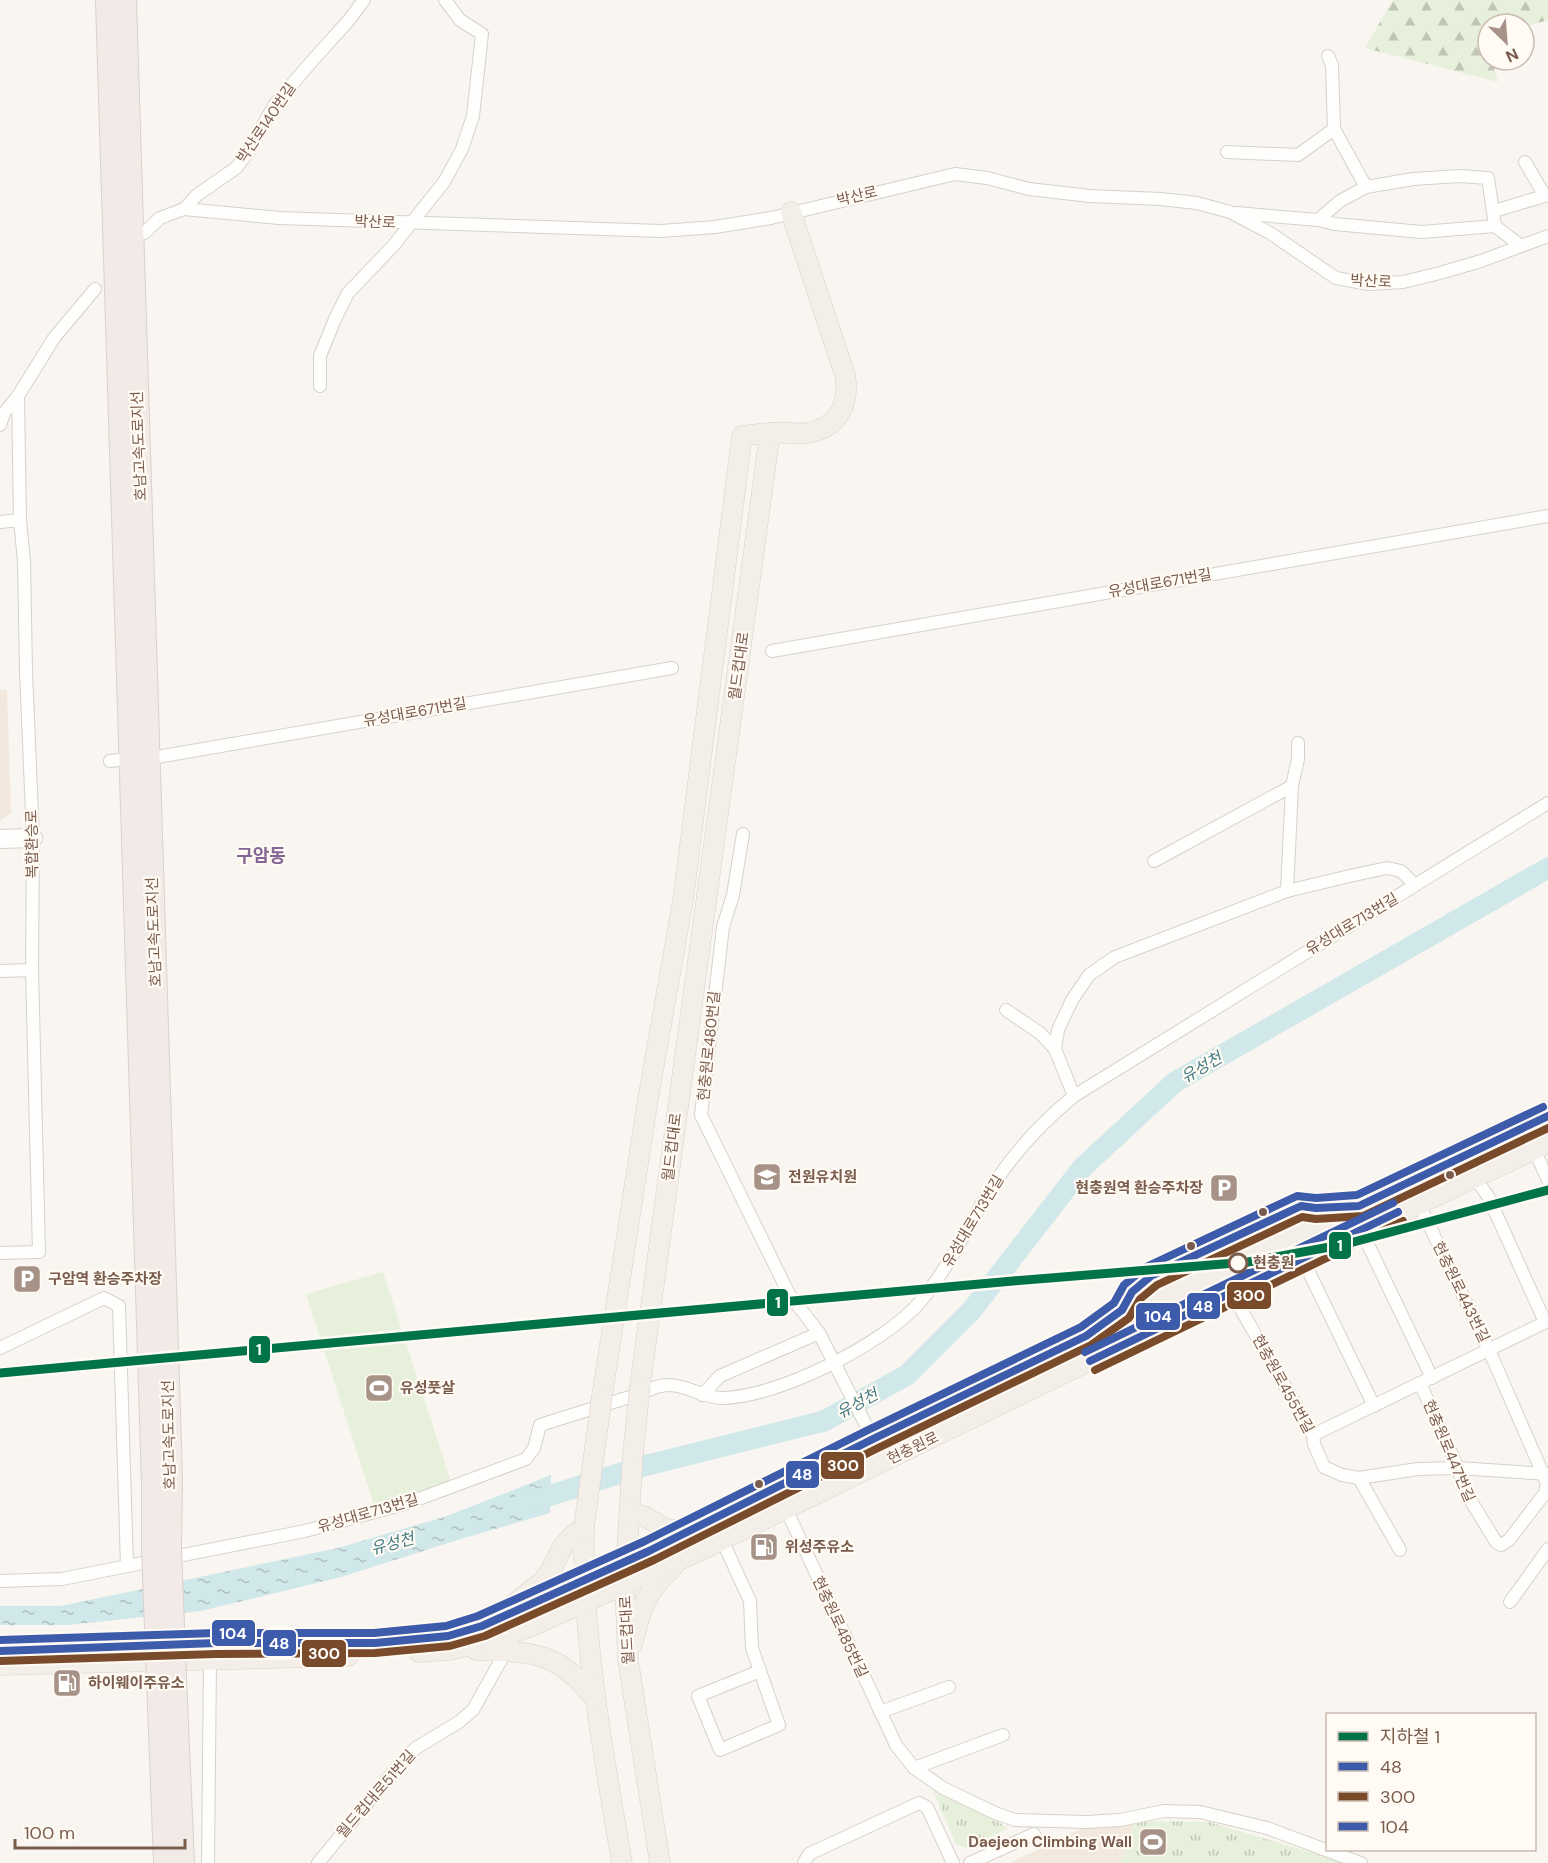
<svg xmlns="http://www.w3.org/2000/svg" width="1548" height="1863" viewBox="0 0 1548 1863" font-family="'DM Sans','Noto Sans KR',sans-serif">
<defs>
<pattern id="grass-tufts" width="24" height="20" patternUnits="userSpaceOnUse" patternTransform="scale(1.5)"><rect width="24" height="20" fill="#e7f0db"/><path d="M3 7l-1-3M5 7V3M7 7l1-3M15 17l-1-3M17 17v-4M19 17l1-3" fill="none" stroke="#c0c6b4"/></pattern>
<pattern id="forest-firs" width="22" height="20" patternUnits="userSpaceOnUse" patternTransform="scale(1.5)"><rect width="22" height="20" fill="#e7f0db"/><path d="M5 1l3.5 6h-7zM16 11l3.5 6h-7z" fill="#c0c6b4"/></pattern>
<pattern id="water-ripples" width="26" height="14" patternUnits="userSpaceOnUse" patternTransform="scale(1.5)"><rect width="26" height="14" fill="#d0e8ea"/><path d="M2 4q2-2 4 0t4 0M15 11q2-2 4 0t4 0" fill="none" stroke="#aebfc0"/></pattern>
</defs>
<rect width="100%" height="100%" fill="#f9f5f0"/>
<g fill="#f2e8de">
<polygon points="0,690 7,690 11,813 0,821"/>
<polygon points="1135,1821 1120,1863 1010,1863 1083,1828"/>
</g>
<g fill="url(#grass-tufts)">
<polygon points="933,1787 1009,1828 967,1848 956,1844 932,1789"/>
<polygon points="1135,1821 1209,1822 1347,1863 1120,1863"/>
</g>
<polygon fill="url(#forest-firs)" points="1393,0 1548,0 1548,20 1524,27 1524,24 1488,24 1488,36 1485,37 1488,47 1488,60 1492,60 1498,82 1365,48"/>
<polygon fill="#e7f0db" points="383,1272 451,1482 375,1508 306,1294"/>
<polygon fill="url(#water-ripples)" points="551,1475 550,1513 464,1538 341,1577 201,1611 68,1625 0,1625 0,1606 61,1606 338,1548 447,1516"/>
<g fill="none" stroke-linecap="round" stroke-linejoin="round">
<polyline stroke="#d0e8ea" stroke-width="21" points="523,1504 640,1467 824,1421 907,1375 972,1310 1082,1168 1175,1082 1548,868"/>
<g stroke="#d7d1cb" stroke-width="14">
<g id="street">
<polyline points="1328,56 1332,65 1334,129 1366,187"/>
<polyline points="1227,152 1298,155 1334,129"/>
<polyline points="1525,162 1545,196"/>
<polyline points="184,209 197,195 236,168 246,155 275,104 313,60 349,20 364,0"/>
<polyline points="1494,211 1548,195"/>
<polyline points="1236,213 1318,220 1335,224 1422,232 1495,226 1521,246"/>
<polyline points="1318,220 1340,201 1366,187 1413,179 1459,176 1488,178 1495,226"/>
<polyline points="144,233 160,218 184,209 279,218 661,231 715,227 771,218 955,174 987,178 1029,189 1090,196 1160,199 1197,203 1230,212 1270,233 1336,278 1369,284 1403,282 1440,273 1481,261 1548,236"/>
<polyline points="320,386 320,356 335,319 348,293 393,246 444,182 462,149 473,116 482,34 460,20 445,0"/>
<polyline points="0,425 4,413 18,396 54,338 95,289"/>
<polyline points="0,522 20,520"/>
<polyline points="772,651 1548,516"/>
<polyline points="157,757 672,668"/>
<polyline points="110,761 118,760"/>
<polyline points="743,834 733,895 723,927 701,1115 789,1294 819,1333 873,1439"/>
<polyline points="1154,861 1292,786"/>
<polyline points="1287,891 1292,786 1298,759 1298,743"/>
<polyline points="0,971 32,970"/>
<polyline points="1006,1010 1040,1033 1055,1049"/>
<polyline points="1074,1096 1055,1049 1058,1030 1072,1000 1089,975 1115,957 1287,891 1354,875 1387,868 1401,871 1415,885"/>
<polyline points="1534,1149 1548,1180"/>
<polyline points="1474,1177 1488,1196 1545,1322"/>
<polyline points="1418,1202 1489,1350 1547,1483 1545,1493 1509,1540 1501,1545 1496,1542 1466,1493 1458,1468 1420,1383"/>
<polyline points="1361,1230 1432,1378"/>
<polyline points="0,1253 39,1252 32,970 33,838 26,671 24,561 20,520 18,396"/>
<polyline points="1302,1258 1374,1406"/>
<polyline points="1233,1292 1243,1313 1313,1435 1314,1444 1324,1467 1342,1475 1359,1478 1400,1550"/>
<polyline points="0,1348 104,1298 119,1306 127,1566"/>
<polyline points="702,1395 720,1376 819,1333"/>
<polyline points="1313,1435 1548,1321"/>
<polyline points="1359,1478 1418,1469 1458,1468 1548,1474"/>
<polyline points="786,1509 896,1745 914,1768 943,1788 995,1813 1015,1820 1087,1822 1120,1820 1164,1811 1200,1812 1267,1828 1361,1863"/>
<polyline points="722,1540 750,1601 752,1648 760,1671"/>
<path d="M 0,1581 L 62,1579 L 305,1531 L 408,1503 L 526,1459 L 534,1448 L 540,1425 C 572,1415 604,1405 636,1395 C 646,1391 660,1384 670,1385 C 689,1386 704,1398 723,1398 C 778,1397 884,1344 920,1302 C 953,1263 971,1217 1000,1175 C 1020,1146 1046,1119 1074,1096 L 1548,803"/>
<polyline points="1510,1602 1548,1549"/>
<polygon points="760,1671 779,1725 720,1750 698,1696"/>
<polyline points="880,1712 949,1687"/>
<polyline points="914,1768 1003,1735"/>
<polyline points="208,1863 210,1660"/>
<polyline points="318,1863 403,1760 416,1748 459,1722 473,1710 506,1651"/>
<polyline points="804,1863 809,1854 919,1803 927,1807 953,1863"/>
<polyline points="970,1863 1034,1834"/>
</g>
</g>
<g stroke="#d9d2cb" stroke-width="20">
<polyline id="secondary" points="0,839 33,838"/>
</g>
<g stroke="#dad1cc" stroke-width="21">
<g id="primary">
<polyline points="640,1386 770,433"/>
<path d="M 602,1396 L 648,1099 L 683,900 L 742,436 C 751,435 761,433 770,433 C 782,432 795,434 807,433 C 839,428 850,403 845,375 L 791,212"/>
<polyline points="633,1453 625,1583 628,1660 660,1863"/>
<polyline points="629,1513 644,1516 664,1528 675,1530 692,1528"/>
<path d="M 584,1527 C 582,1640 603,1752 622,1863"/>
<polyline points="513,1605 544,1580 552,1568 563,1546 574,1534 584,1527"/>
<path d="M 632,1645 C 641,1610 645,1592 673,1567"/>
<path d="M 476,1650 C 532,1652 559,1651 595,1699"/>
<polyline points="0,1651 216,1643 329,1644 375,1643 448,1636 482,1626 649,1551 1063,1347 1548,1116"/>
<polyline points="419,1652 449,1650 497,1639 532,1626 697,1552 1163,1325 1548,1143"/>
<polyline points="0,1665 348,1656"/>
</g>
</g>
<g stroke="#dad1cc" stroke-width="24">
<g id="highway">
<polyline points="107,0 153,1485 153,1550"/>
<polyline points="125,0 171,1477 170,1549"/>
<polyline points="175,1678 183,1863"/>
<polyline points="158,1679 165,1863"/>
</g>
</g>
<use href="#street" stroke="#fefefd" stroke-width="12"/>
<use href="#secondary" stroke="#fefefd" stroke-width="18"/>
<use href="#primary" stroke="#f3eee8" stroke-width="20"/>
<use href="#highway" stroke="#f2eae7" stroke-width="22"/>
<g stroke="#dad1cc" stroke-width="21" stroke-linecap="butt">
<g id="primary-bridge">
<polyline points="633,1453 640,1386"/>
<polyline points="584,1527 602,1396"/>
</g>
</g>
<g stroke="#dad1cc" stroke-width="24" stroke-linecap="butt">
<g id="highway-bridge">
<polyline points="170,1549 175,1678"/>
<polyline points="153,1550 158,1679"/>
</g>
</g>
<use href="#primary-bridge" stroke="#f3eee8" stroke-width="20"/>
<use href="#highway-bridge" stroke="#f2eae7" stroke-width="22"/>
<g stroke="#fffaf3" stroke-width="12">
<g id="bus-1">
<polyline points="1090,1361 1398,1212"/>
<polyline points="0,1651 216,1643 375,1643 448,1636 482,1626 649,1551 873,1439 1086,1336 1122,1310 1132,1292 1151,1276 1301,1206 1316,1208 1359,1206 1548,1116"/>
</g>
</g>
<g stroke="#fffaf3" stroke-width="12">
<g id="bus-2">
<polyline points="1095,1370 1403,1221"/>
<polyline points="0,1661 216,1654 375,1653 450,1646 485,1636 654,1560 878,1448 1091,1345 1129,1318 1140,1299 1157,1285 1302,1217 1316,1219 1363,1216 1548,1128"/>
</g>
</g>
<g stroke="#fffaf3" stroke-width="12">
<g id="bus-3">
<polyline points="1085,1352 1393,1203"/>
<polyline points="0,1640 216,1633 374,1633 446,1626 478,1616 645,1541 868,1430 1081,1327 1114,1303 1124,1285 1146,1267 1297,1196 1316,1198 1357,1195 1543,1107"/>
</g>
</g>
<use href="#bus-1" stroke="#3d5bab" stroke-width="8"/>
<use href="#bus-2" stroke="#7a4b2a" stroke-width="8"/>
<use href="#bus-3" stroke="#3d5bab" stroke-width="8"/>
<g stroke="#fffaf3" stroke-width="14">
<polyline id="metro-1" points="0,1373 1013,1281 1248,1262 1346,1244 1548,1190"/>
</g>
<use href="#metro-1" stroke="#007448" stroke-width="9"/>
</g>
<defs>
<g id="school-square" transform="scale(1.5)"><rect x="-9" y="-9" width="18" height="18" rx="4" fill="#a69286" stroke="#fffaf3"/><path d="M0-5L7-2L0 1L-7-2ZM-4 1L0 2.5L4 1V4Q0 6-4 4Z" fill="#fff"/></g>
<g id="parking-square" transform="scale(1.5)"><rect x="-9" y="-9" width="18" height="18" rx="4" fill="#a69286" stroke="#fffaf3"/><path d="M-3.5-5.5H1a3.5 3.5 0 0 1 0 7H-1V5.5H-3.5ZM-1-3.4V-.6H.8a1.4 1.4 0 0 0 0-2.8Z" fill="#fff"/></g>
<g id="stadium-square" transform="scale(1.5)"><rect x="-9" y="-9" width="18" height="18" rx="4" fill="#a69286" stroke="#fffaf3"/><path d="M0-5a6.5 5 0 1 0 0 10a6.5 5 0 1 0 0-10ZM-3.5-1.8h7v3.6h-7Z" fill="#fff"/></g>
<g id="fuel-square" transform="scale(1.5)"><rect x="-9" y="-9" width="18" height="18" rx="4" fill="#a69286" stroke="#fffaf3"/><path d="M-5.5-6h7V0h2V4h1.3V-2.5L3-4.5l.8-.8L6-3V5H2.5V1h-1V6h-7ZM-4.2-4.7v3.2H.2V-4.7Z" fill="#fff"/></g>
</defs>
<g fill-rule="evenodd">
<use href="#school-square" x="767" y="1177"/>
<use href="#parking-square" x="1224" y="1188"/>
<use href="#parking-square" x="27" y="1279"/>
<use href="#stadium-square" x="379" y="1388"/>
<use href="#fuel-square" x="764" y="1547"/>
<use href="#fuel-square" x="67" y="1683"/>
<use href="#stadium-square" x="1153" y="1842"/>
</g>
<g fill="#7a5c4d" stroke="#fffaf3" stroke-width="2">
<circle cx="1450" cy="1175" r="5"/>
<circle cx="1263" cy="1212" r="5"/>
<circle cx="1191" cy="1246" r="5"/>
<circle cx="759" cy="1484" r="5"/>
</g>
<circle fill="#fffaf3" stroke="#7a5c4d" stroke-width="3" cx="1238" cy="1263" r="9"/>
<g text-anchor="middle" stroke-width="4.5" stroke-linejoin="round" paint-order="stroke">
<g font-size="15" fill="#7a5c4d" stroke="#fffaf3">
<text transform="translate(266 123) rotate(-56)" y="5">박산로140번길</text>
<text transform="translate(857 196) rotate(-13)" y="5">박산로</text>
<text transform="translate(375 222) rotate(2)" y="5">박산로</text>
<text transform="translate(1371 281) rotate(3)" y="5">박산로</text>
<text transform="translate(139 446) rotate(-92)" y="5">호남고속도로지선</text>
<text transform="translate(1160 583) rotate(-10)" y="5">유성대로671번길</text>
<text transform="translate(739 666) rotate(-82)" y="5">월드컵대로</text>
<text transform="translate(415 712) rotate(-10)" y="5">유성대로671번길</text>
<text transform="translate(32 844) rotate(-91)" y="5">복합환승로</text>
<text transform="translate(1352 924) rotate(-31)" y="5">유성대로713번길</text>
<text transform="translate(154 932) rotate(-92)" y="5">호남고속도로지선</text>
<text transform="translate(709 1046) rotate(-84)" y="5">현충원로480번길</text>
<text transform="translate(672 1147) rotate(-83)" y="5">월드컵대로</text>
<text transform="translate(973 1221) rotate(-59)" y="5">유성대로713번길</text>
<text transform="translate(1461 1292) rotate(64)" y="5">현충원로443번길</text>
<text transform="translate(1283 1384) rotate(61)" y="5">현충원로455번길</text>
<text transform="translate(169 1435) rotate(-91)" y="5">호남고속도로지선</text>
<text transform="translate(913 1448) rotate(-26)" y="5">현충원로</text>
<text transform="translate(1449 1451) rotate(67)" y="5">현충원로447번길</text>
<text transform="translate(368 1513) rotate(-16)" y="5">유성대로713번길</text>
<text transform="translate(840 1627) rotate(65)" y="5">현충원로485번길</text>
<text transform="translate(627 1630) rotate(-93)" y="5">월드컵대로</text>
<text transform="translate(376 1794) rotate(-49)" y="5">월드컵대로51번길</text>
</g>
<g font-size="15" font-weight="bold" fill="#7a5c4d" stroke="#fffaf3" text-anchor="start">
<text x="788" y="1182">전원유치원</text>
<text x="1203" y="1193" text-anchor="end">현충원역 환승주차장</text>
<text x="48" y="1284">구암역 환승주차장</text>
<text x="400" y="1393">유성풋살</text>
<text x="785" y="1552">위성주유소</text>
<text x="88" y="1688">하이웨이주유소</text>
<text x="1132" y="1847" text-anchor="end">Daejeon Climbing Wall</text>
</g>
<g font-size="15" font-weight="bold" fill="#7a5c4d" stroke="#fffaf3" text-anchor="start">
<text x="1253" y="1268">현충원</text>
</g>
<g font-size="16" font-style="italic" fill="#437c86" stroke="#fffaf3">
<text transform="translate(1201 1067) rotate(-30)" y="6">유성천</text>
<text transform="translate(857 1403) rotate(-28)" y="6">유성천</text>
<text transform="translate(392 1543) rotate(-15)" y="6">유성천</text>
</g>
<g font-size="18" font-weight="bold" fill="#846695" stroke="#fffaf3">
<text x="261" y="862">구암동</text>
</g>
</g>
<g stroke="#fffaf3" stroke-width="2">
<rect x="1328" y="1231" width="24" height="29" rx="6" fill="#007448"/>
<rect x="1226" y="1281" width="46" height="29" rx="6" fill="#7a4b2a"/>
<rect x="766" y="1288" width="23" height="29" rx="6" fill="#007448"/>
<rect x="1186" y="1292" width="35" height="28" rx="6" fill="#3d5bab"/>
<rect x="1135" y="1302" width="46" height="29" rx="6" fill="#3d5bab"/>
<rect x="248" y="1335" width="23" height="29" rx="6" fill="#007448"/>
<rect x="820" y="1451" width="45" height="29" rx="6" fill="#7a4b2a"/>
<rect x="785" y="1460" width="35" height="29" rx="6" fill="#3d5bab"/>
<rect x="211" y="1619" width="45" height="28" rx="6" fill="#3d5bab"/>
<rect x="262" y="1629" width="35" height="28" rx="6" fill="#3d5bab"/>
<rect x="301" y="1639" width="46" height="29" rx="6" fill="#7a4b2a"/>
</g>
<g font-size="16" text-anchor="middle" font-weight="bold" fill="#fff">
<text x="1340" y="1251">1</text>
<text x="1249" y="1301">300</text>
<text x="778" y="1308">1</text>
<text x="1203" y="1312">48</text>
<text x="1158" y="1322">104</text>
<text x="259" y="1355">1</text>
<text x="843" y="1471">300</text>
<text x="802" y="1480">48</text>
<text x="233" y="1639">104</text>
<text x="279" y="1649">48</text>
<text x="324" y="1659">300</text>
</g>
<rect x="1326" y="1713" width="210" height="138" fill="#fffaf3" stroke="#cabbb1" stroke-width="1.5"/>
<rect x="1338" y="1732" width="30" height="9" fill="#007448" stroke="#cabbb1" stroke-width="1.5"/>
<text x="1380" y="1743" font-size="18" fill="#7a5c4d">지하철 1</text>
<rect x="1338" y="1762" width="30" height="9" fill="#3d5bab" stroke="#cabbb1" stroke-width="1.5"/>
<text x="1380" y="1773" font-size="18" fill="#7a5c4d">48</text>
<rect x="1338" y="1792" width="30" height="9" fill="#7a4b2a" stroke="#cabbb1" stroke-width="1.5"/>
<text x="1380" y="1803" font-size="18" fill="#7a5c4d">300</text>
<rect x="1338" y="1822" width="30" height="9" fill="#3d5bab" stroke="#cabbb1" stroke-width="1.5"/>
<text x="1380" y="1833" font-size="18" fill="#7a5c4d">104</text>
<g transform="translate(1506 42) rotate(155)"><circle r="28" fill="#fffaf3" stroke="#cabbb1" stroke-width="1.5"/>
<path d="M0-4.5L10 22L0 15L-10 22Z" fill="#a69286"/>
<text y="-9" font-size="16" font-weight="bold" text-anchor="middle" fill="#7a5c4d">N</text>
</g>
<path d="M15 1839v9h170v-9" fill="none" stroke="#7a5c4d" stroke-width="3"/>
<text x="24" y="1839" font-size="18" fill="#7a5c4d" stroke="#fffaf3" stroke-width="4.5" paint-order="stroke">100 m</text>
</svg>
